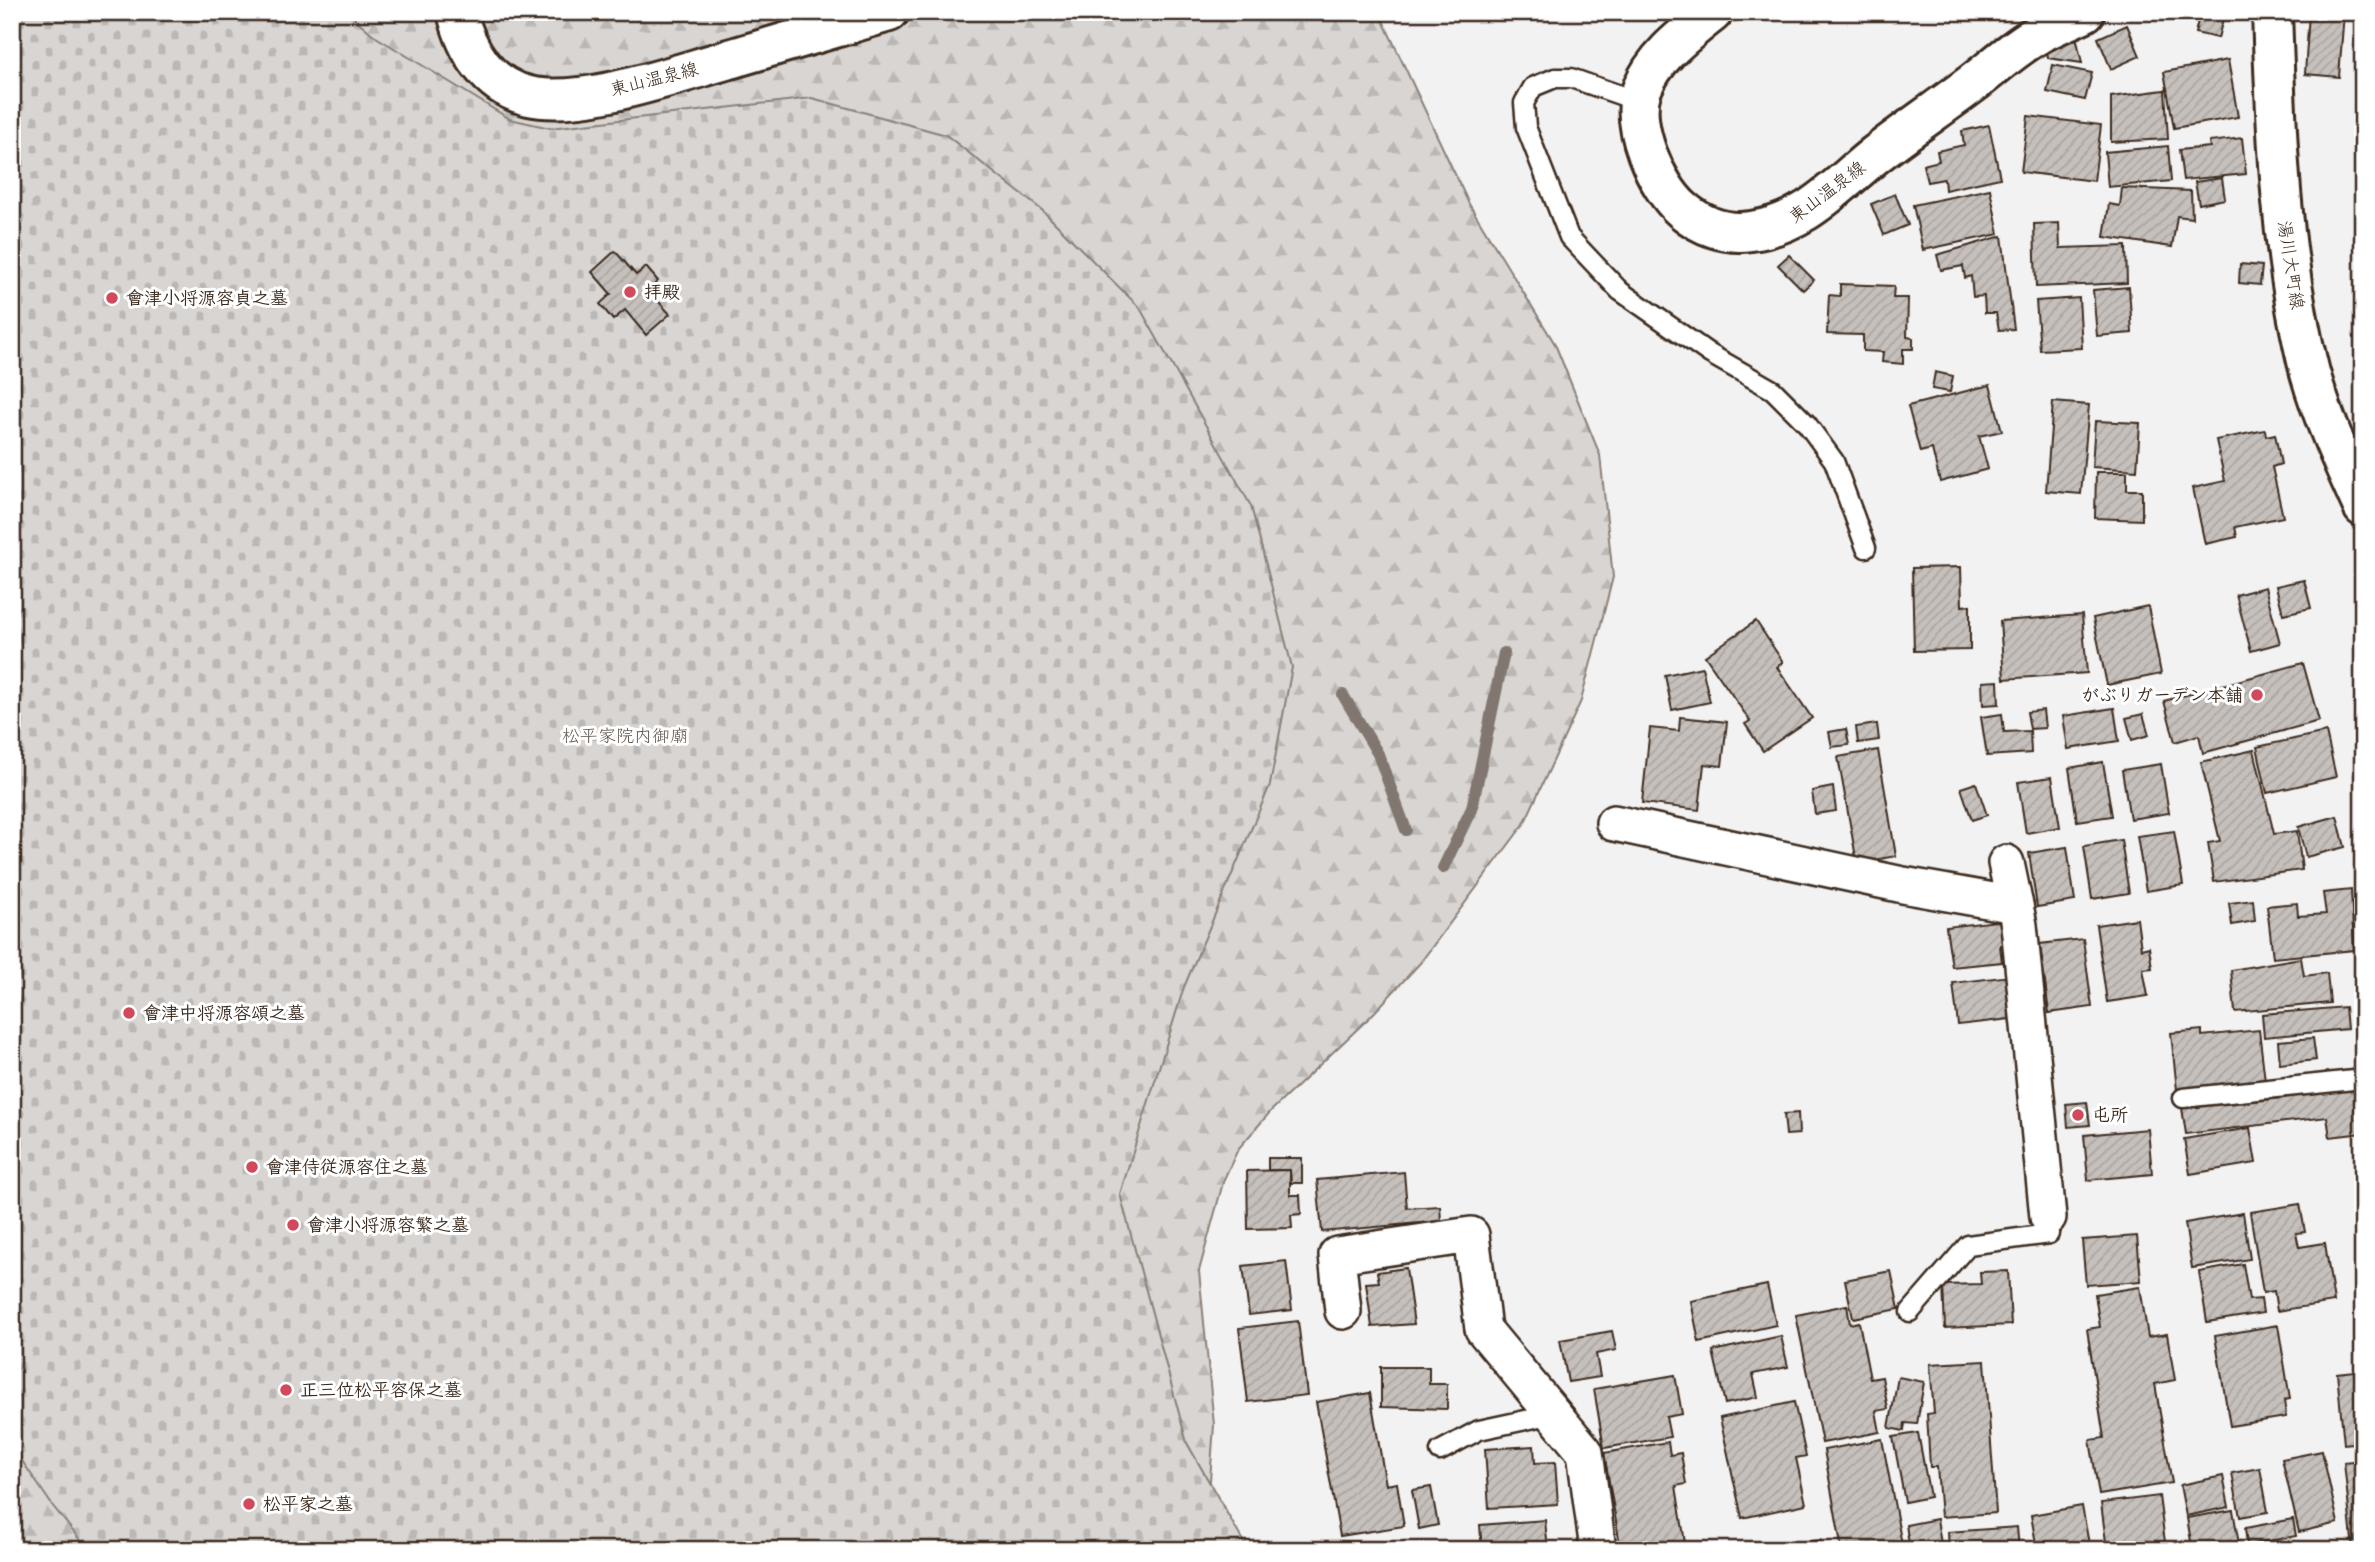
<svg xmlns="http://www.w3.org/2000/svg" width="2375" height="1562" viewBox="0 0 2375 1562" font-family="'Balsamiq Sans','Klee One',sans-serif">
<defs>
<pattern id="forest-firs" width="22" height="20" patternUnits="userSpaceOnUse" patternTransform="scale(1.75)"><rect width="22" height="20" fill="#d8d5d2"/><path d="M5 1l3.5 6h-7zM16 11l3.5 6h-7z" fill="#bab7b4"/></pattern>
<pattern id="cemetery-stones" width="16" height="16" patternUnits="userSpaceOnUse" patternTransform="scale(1.75)"><rect width="16" height="16" fill="#d8d5d2"/><path d="M2 7V4a2 2 0 0 1 4 0v3zM10 15v-3a2 2 0 0 1 4 0v3z" fill="#bab7b4"/></pattern>
<pattern id="building-hatch" width="6" height="6" patternUnits="userSpaceOnUse" patternTransform="scale(1.75)"><rect width="6" height="6" fill="#c6c0bd"/><path d="M-1 1l2-2M0 6l6-6M5 7l2-2" fill="none" stroke="#aba5a2"/></pattern>
</defs>
<rect width="100%" height="100%" fill="#f3f2f2"/>
<filter id="ink" filterUnits="userSpaceOnUse"><feTurbulence type="fractalNoise" baseFrequency=".0143" numOctaves="2"/><feDisplacementMap in="SourceGraphic" scale="14" xChannelSelector="R" yChannelSelector="G"/><feConvolveMatrix kernelMatrix="1 2 1 2 8 2 1 2 1" color-interpolation-filters="sRGB"/></filter>
<g filter="url(#ink)">
<polygon fill="url(#forest-firs)" stroke="#8a8078" stroke-width="2" points="12,12 1379,12 1469,204 1555,344 1600,455 1613,577 1581,701 1524,824 1420,963 1370,1017 1271,1111 1238,1149 1224,1179 1199,1271 1214,1425 1205,1550 12,1550"/>
<polygon fill="url(#cemetery-stones)" stroke="#8a8078" stroke-width="2" points="12,12 347,12 376,37 510,119 550,128 812,98 946,135 1043,211 1140,308 1251,506 1292,667 1270,785 1184,987 1120,1194 1187,1443 1248,1550 88,1550 52,1505 12,1446"/>
<g fill="none" stroke-linecap="round" stroke-linejoin="round">
<g stroke="#827770" stroke-width="12">
<polyline points="1343,695 1378,754 1406,830"/>
<polyline points="1443,868 1472,808 1504,653"/>
</g>
</g>
<g fill="url(#building-hatch)" stroke="#3b2a1e" stroke-width="2">
<polygon points="2309,12 2344,12 2339,77 2305,74"/>
<polygon points="2200,13 2223,19 2218,38 2195,33"/>
<polygon points="2127,25 2140,56 2111,69 2098,38"/>
<polygon points="2076,36 2082,63 2048,58 2046,44"/>
<polygon points="2228,60 2238,117 2174,128 2164,72"/>
<polygon points="2053,65 2092,73 2085,100 2047,92"/>
<polygon points="2165,90 2168,139 2111,142 2111,97"/>
<polygon points="2028,116 2101,125 2094,181 2021,172"/>
<polygon points="1989,125 2000,178 1945,190 1944,179 1927,182 1923,165 1939,161 1937,151 1964,145 1962,131"/>
<polygon points="2242,138 2246,174 2183,180 2179,150 2210,147 2209,142"/>
<polygon points="2168,146 2171,181 2108,187 2105,152"/>
<polygon points="2222,178 2225,199 2199,204 2195,182"/>
<polygon points="2122,188 2191,191 2192,218 2177,216 2172,247 2104,237 2109,204 2120,206"/>
<polygon points="1990,189 1999,234 1923,250 1913,205"/>
<polygon points="1895,194 1908,225 1884,235 1871,204"/>
<polygon points="2059,223 2060,248 2126,246 2127,283 2036,287 2034,224"/>
<polygon points="2002,236 2014,329 1999,330 1996,313 1985,313 1984,296 1973,297 1971,276 1965,278 1963,266 1941,270 1937,255"/>
<polygon points="615,251 636,275 646,267 658,281 648,290 670,314 646,335 625,310 613,320 600,304 611,294 592,272"/>
<polygon points="1789,255 1814,280 1803,290 1778,265"/>
<polygon points="2240,264 2262,266 2260,285 2239,283"/>
<polygon points="1840,284 1894,286 1893,298 1908,298 1907,337 1913,338 1913,349 1903,349 1903,364 1882,362 1883,352 1863,351 1863,335 1827,334 1829,295 1840,296"/>
<polygon points="2129,287 2132,333 2097,336 2093,290"/>
<polygon points="2079,298 2082,348 2040,350 2036,301"/>
<polygon points="1935,372 1953,376 1950,392 1932,389"/>
<polygon points="1990,385 2002,431 1979,436 1988,469 1940,482 1932,449 1920,452 1908,406"/>
<polygon points="2053,402 2089,405 2081,494 2046,491"/>
<polygon points="2095,421 2140,423 2137,470 2092,467"/>
<polygon points="2265,430 2266,436 2275,434 2281,464 2272,467 2283,517 2235,527 2237,537 2205,544 2193,488 2225,481 2216,440"/>
<polygon points="2096,472 2127,472 2127,490 2142,490 2142,520 2095,518"/>
<polygon points="1961,567 1962,606 1970,605 1970,650 1914,651 1912,568"/>
<polygon points="2304,580 2311,608 2283,614 2276,586"/>
<polygon points="2265,587 2280,643 2251,651 2236,595"/>
<polygon points="2148,606 2161,674 2107,685 2093,618"/>
<polygon points="2082,615 2087,673 2004,679 2000,621"/>
<polygon points="1756,621 1783,662 1777,667 1812,718 1763,751 1745,724 1750,721 1705,656"/>
<polygon points="2303,663 2319,721 2203,753 2199,735 2175,742 2164,701"/>
<polygon points="1702,667 1710,702 1672,710 1665,675"/>
<polygon points="1998,681 1999,704 1983,705 1982,682"/>
<polygon points="2114,708 2119,741 2068,749 2063,716"/>
<polygon points="2043,710 2045,728 2030,729 2027,712"/>
<polygon points="2002,714 2004,732 2030,731 2031,753 1987,756 1981,717"/>
<polygon points="2143,714 2149,735 2132,740 2126,718"/>
<polygon points="1680,717 1727,722 1722,766 1704,764 1699,810 1642,803 1650,728 1679,731"/>
<polygon points="1877,724 1879,740 1858,743 1856,727"/>
<polygon points="1846,729 1849,745 1832,747 1829,732"/>
<polygon points="2326,732 2336,777 2267,793 2257,747"/>
<polygon points="1878,750 1896,856 1857,863 1838,757"/>
<polygon points="2254,750 2274,834 2297,831 2302,870 2214,882 2208,843 2220,841 2201,762"/>
<polygon points="2103,762 2112,816 2077,821 2069,768"/>
<polygon points="2161,764 2169,813 2130,819 2122,770"/>
<polygon points="2052,777 2060,827 2026,833 2018,782"/>
<polygon points="1976,783 1987,815 1972,820 1961,788"/>
<polygon points="1833,787 1836,811 1815,814 1812,791"/>
<polygon points="2337,816 2345,847 2306,857 2298,827"/>
<polygon points="2174,831 2183,885 2146,891 2137,836"/>
<polygon points="2121,840 2129,893 2092,899 2084,846"/>
<polygon points="2067,847 2075,901 2037,907 2029,853"/>
<polygon points="2351,890 2354,950 2273,958 2267,906 2297,903 2298,916 2326,914 2323,893"/>
<polygon points="2253,900 2255,921 2232,925 2229,903"/>
<polygon points="2137,919 2141,949 2149,947 2152,968 2143,969 2148,996 2107,1002 2096,925"/>
<polygon points="2005,920 2007,944 2000,945 2002,962 1952,967 1946,927"/>
<polygon points="2083,939 2092,1007 2049,1013 2040,944"/>
<polygon points="2301,958 2304,976 2327,973 2330,1003 2235,1012 2231,970"/>
<polygon points="2010,976 2013,1004 2008,1005 2010,1019 1958,1025 1953,983"/>
<polygon points="2345,1007 2347,1029 2264,1037 2262,1014"/>
<polygon points="2202,1030 2202,1036 2259,1030 2265,1081 2177,1090 2171,1033"/>
<polygon points="2313,1038 2316,1060 2280,1064 2278,1041"/>
<polygon points="2361,1087 2363,1133 2330,1137 2327,1117 2186,1134 2182,1108"/>
<polygon points="2087,1102 2090,1125 2068,1127 2066,1104"/>
<polygon points="1798,1113 1799,1134 1786,1135 1784,1114"/>
<polygon points="2250,1128 2256,1163 2190,1174 2184,1139"/>
<polygon points="2148,1129 2152,1174 2088,1180 2084,1135"/>
<polygon points="1268,1158 1302,1158 1302,1183 1291,1183 1290,1170 1268,1170"/>
<polygon points="1290,1170 1290,1195 1300,1195 1301,1214 1291,1215 1292,1228 1248,1229 1247,1171"/>
<polygon points="1404,1172 1407,1208 1440,1206 1441,1221 1322,1232 1317,1180"/>
<polygon points="2300,1204 2305,1232 2296,1233 2299,1247 2325,1243 2334,1302 2277,1311 2274,1291 2263,1293 2250,1212"/>
<polygon points="2243,1213 2250,1259 2192,1268 2185,1223"/>
<polygon points="2137,1236 2141,1281 2086,1285 2082,1240"/>
<polygon points="1286,1261 1292,1310 1249,1315 1243,1266"/>
<polygon points="2243,1264 2249,1300 2261,1299 2263,1313 2207,1322 2199,1272"/>
<polygon points="1406,1268 1414,1324 1372,1327 1366,1283 1379,1282 1377,1272"/>
<polygon points="1891,1271 1899,1309 1853,1318 1845,1280"/>
<polygon points="2008,1271 2011,1325 1945,1328 1943,1285 1981,1284 1980,1272"/>
<polygon points="1767,1285 1776,1325 1699,1342 1691,1301"/>
<polygon points="2140,1287 2148,1337 2167,1334 2175,1380 2155,1384 2172,1483 2099,1495 2090,1440 2104,1438 2087,1329 2100,1327 2095,1294"/>
<polygon points="1847,1305 1850,1324 1859,1322 1870,1379 1882,1377 1888,1409 1876,1411 1880,1432 1822,1443 1796,1315"/>
<polygon points="1298,1321 1307,1395 1248,1402 1239,1328"/>
<polygon points="2278,1325 2290,1399 2284,1400 2286,1417 2230,1426 2215,1336"/>
<polygon points="1612,1331 1616,1350 1596,1354 1600,1377 1568,1382 1560,1340"/>
<polygon points="1781,1336 1788,1367 1753,1374 1758,1397 1725,1404 1713,1351"/>
<polygon points="1985,1361 1996,1513 1941,1517 1937,1467 1930,1467 1927,1414 1934,1413 1930,1364"/>
<polygon points="1381,1367 1429,1367 1429,1384 1447,1384 1447,1409 1381,1407"/>
<polygon points="2363,1370 2363,1442 2344,1444 2337,1373"/>
<polygon points="1675,1375 1682,1414 1666,1417 1670,1437 1604,1448 1594,1389"/>
<polygon points="1898,1377 1924,1382 1917,1424 1905,1423 1904,1431 1889,1428"/>
<polygon points="1370,1393 1386,1485 1397,1483 1404,1526 1340,1536 1316,1402"/>
<polygon points="1794,1402 1806,1456 1796,1458 1806,1504 1742,1518 1720,1418"/>
<polygon points="1918,1433 1930,1497 1905,1502 1893,1437"/>
<polygon points="1882,1439 1903,1550 1842,1550 1824,1450"/>
<polygon points="1668,1442 1670,1455 1681,1453 1686,1484 1676,1486 1685,1543 1644,1550 1621,1550 1604,1453"/>
<polygon points="1534,1446 1535,1463 1555,1462 1558,1504 1489,1508 1485,1449"/>
<polygon points="2322,1451 2338,1523 2299,1532 2282,1459"/>
<polygon points="2363,1460 2363,1550 2353,1550 2344,1462"/>
<polygon points="2260,1468 2268,1512 2240,1517 2232,1473"/>
<polygon points="2223,1476 2229,1507 2186,1516 2180,1485"/>
<polygon points="1431,1487 1438,1525 1419,1529 1412,1490"/>
<polygon points="2159,1496 2166,1550 2107,1550 2101,1503"/>
<polygon points="2082,1506 2089,1544 2037,1550 2031,1515"/>
<polygon points="2233,1510 2240,1550 2218,1550 2216,1543 2192,1547 2187,1518"/>
<polygon points="1937,1519 1942,1550 1910,1550 1906,1525"/>
<polygon points="2293,1519 2296,1536 2247,1545 2245,1528"/>
<polygon points="1545,1520 1548,1550 1482,1550 1480,1525"/>
<polygon points="2017,1527 2019,1550 1949,1550 1948,1532"/>
<polygon points="1820,1540 1821,1550 1742,1550"/>
</g>
<g fill="none" stroke-linecap="round" stroke-linejoin="round">
<g stroke="#3b2a1e" stroke-width="23">
<g id="service">
<polyline points="1640,102 1571,78 1555,78 1533,87 1524,103 1526,127 1569,237 1620,291 1710,354 1773,390 1807,424 1834,461 1866,548"/>
<polyline points="2183,1098 2363,1079"/>
<polyline points="1910,1312 1968,1245 2049,1234 2048,1217"/>
<polyline points="1440,1451 1479,1430 1554,1414"/>
</g>
</g>
<g stroke="#3b2a1e" stroke-width="40">
<g id="minor">
<polyline points="1614,823 1903,885 2015,905"/>
<polyline points="2006,863 2019,925 2048,1217"/>
<polyline points="1343,1311 1337,1255 1471,1235 1483,1329 1585,1452 1598,1550"/>
</g>
</g>
<g stroke="#3b2a1e" stroke-width="44">
<g id="secondary">
<path d="M 457,12 C 466,50 488,87 529,96 C 582,108 673,75 726,60 C 780,44 834,28 889,12"/>
<path d="M 1713,12 C 1686,34 1655,56 1642,89 C 1629,124 1656,187 1683,210 C 1702,226 1726,235 1751,231 C 1805,224 1835,187 1875,155 C 1907,130 1941,107 1973,83 C 1994,67 2014,48 2037,35 C 2052,26 2069,20 2085,12"/>
<path d="M 2272,12 C 2276,132 2280,256 2310,373 C 2323,419 2343,463 2363,507"/>
</g>
</g>
<use href="#service" stroke="#fff" stroke-width="18"/>
<use href="#minor" stroke="#fff" stroke-width="35"/>
<use href="#secondary" stroke="#fff" stroke-width="38"/>
</g>
</g>
<g fill="#d1495b" stroke="#fff" stroke-width="2.5">
<circle cx="630" cy="292" r="7"/>
<circle cx="112" cy="298" r="7"/>
<circle cx="2257" cy="695" r="7"/>
<circle cx="129" cy="1013" r="7"/>
<circle cx="2078" cy="1115" r="7"/>
<circle cx="252" cy="1167" r="7"/>
<circle cx="293" cy="1225" r="7"/>
<circle cx="286" cy="1390" r="7"/>
<circle cx="249" cy="1504" r="7"/>
</g>
<g text-anchor="middle" stroke-width="6" stroke-linejoin="round" paint-order="stroke">
<g font-size="18" fill="#3b2a1e" stroke="#fff">
<text transform="translate(654 79) rotate(-14)" y="6">東山温泉線</text>
<text transform="translate(1827 192) rotate(-37)" y="6">東山温泉線</text>
<text transform="translate(2291 265) rotate(81)" y="6">湯川大町線</text>
</g>
<g font-size="18" font-weight="bold" fill="#3b2a1e" stroke="#fff" text-anchor="start">
<text x="644" y="298">拝殿</text>
<text x="126" y="304">會津小将源容貞之墓</text>
<text x="2243" y="701" text-anchor="end">がぶりガーデン本舗</text>
<text x="143" y="1019">會津中将源容頌之墓</text>
<text x="2092" y="1121">屯所</text>
<text x="266" y="1173">會津侍従源容住之墓</text>
<text x="307" y="1231">會津小将源容繁之墓</text>
<text x="300" y="1396">正三位松平容保之墓</text>
<text x="263" y="1510">松平家之墓</text>
</g>
<g font-size="18" fill="#62554b" stroke="#fff">
<text x="625" y="742">松平家院内御廟</text>
</g>
</g>
<rect width="2375" height="1562" fill="none" stroke="#fff" stroke-width="42"/>
<rect x="21" y="21" width="2333" height="1520" fill="none" stroke="#3b2a1e" stroke-width="2.5" filter="url(#ink)"/>
</svg>
